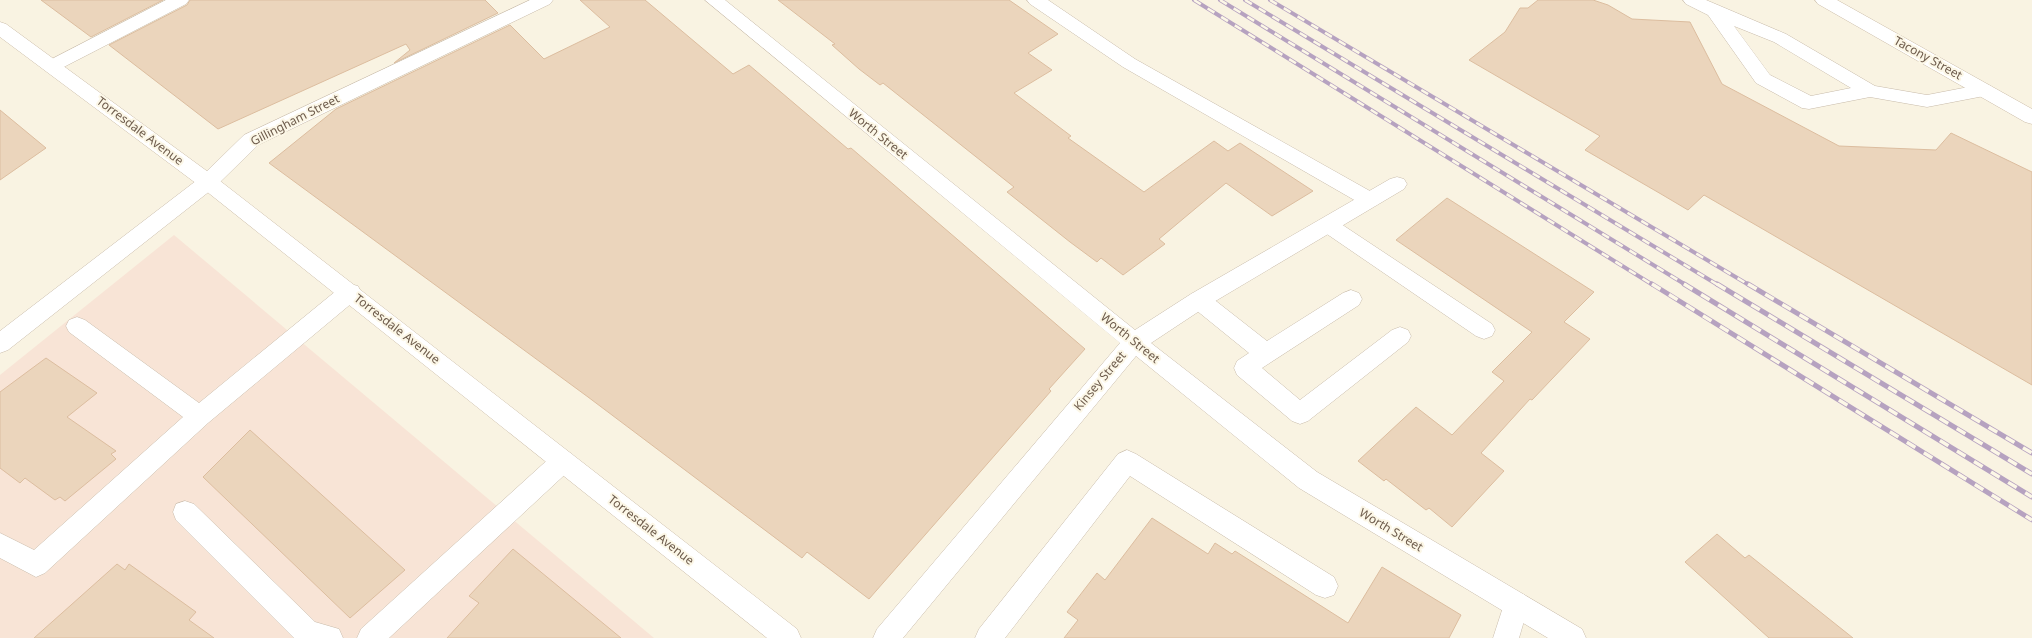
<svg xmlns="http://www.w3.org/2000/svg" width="2032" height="638" viewBox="0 0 2032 638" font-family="'Noto Sans',sans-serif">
<rect width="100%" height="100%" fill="#f9f3e2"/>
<polygon fill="#f8e4d6" points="174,235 654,638 0,638 0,375"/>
<g fill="#ebd5bc" stroke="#dcbd9f">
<polygon points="41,0 163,0 91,37"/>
<polygon points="190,0 485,0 498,13 394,63 410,50 406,44 218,129 109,45 187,5"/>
<polygon points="580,0 645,0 733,74 749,65 848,149 851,148 1085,349 1049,389 1051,391 869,599 807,552 802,558 588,397 269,163 336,109 510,25 544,59 610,27"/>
<polygon points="778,0 1009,0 1058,34 1028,53 1052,70 1014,93 1071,136 1068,138 1144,192 1214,141 1228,151 1240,143 1313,191 1272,216 1226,183 1159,239 1165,244 1123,275 1101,258 1097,262 1070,242 1007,192 1014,187 883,83 880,85 859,69 832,45 835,44"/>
<polygon points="1538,0 1593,0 1608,5 1632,19 1690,22 1722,84 1839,146 1936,150 1951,133 2032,172 2032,385 1704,195 1688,210 1661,194 1585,150 1600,136 1469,60 1505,32 1520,8 1528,8"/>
<polygon points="0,110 46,148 0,180"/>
<polygon points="1447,198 1594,292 1564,322 1590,339 1532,400 1530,399 1481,453 1504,471 1452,527 1429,508 1426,510 1386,479 1384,481 1358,461 1416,407 1452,435 1504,381 1492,372 1532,332 1396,240"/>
<polygon points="46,358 97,393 67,417 116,451 111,454 116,459 65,501 60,497 55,500 25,478 20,483 0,468 0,392"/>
<polygon points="250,430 405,570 350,618 203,477"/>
<polygon points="1152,518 1208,554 1215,543 1232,554 1235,551 1348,623 1382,567 1461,615 1449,638 1064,638 1078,620 1067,612 1097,573 1105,580"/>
<polygon points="1717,534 1745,558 1749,555 1853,638 1769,638 1685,562"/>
<polygon points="513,549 621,638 447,638 479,603 469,596"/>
<polygon points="117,564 125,570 129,564 196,612 189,620 214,638 34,638"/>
</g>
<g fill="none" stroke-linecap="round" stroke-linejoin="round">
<g stroke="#c8bbaa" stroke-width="1">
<g id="service">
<polygon points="166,0 189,0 186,4 58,70 52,72 46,70 43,66 46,62"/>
<polygon points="1027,0 1048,0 1135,59 1377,195 1380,200 1377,205 1370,207 1363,205 1123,67 1030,4"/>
<path d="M 1683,0 L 1706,0 L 1786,34 L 1875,86 L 1927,95 L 1984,84 L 1991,86 L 1993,90 L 1991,94 L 1984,96 L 1927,107 L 1870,97 L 1809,109 L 1802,108 L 1756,83 L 1708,15 L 1686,4 ZM 1734,26 L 1774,42 L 1851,88 L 1811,96 L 1770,75 Z"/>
<polygon points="1328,217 1335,220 1492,324 1495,330 1492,336 1484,339 1476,336 1321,230 1318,225 1321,220"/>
<polygon points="350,284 358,286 361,292 358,298 208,423 45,573 36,577 0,558 0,533 34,550 183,417 69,332 66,326 69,320 77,317 85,320 199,403 342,286"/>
<polygon points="1351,290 1359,293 1362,299 1359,305 1262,368 1300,400 1392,330 1400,327 1408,330 1411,336 1408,342 1308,421 1300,424 1292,421 1237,375 1234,368 1237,361 1249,353 1191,306 1188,300 1191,294 1199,291 1207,294 1267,341 1343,293"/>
<polygon points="563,450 572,454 575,461 572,468 389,638 357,638 361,629 554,454"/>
<polygon points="1127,450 1136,454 1334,577 1338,586 1334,595 1325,598 1316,595 1130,476 1005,638 975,638 979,629 1118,454"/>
<polygon points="185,501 194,504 315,622 339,629 343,638 294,638 176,520 173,512 176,504"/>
<polygon points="1516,592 1525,595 1529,604 1519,638 1493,638 1507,595"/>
</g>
</g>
<g stroke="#c8bbaa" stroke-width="1">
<g id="minor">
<polygon points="530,0 553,0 550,4 258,145 215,187 8,350 0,353 0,331 201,177 244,135"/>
<polygon points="705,0 725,0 1135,330 1191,294 1390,179 1397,177 1404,179 1407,184 1404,189 1207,306 1151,343 1317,472 1582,629 1586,638 1548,638 1299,488 1136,356 903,638 873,638 877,629 1120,343"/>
</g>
</g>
<g stroke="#cbbca8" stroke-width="1">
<g id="secondary">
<polygon points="1815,0 1837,0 2032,109 2032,124 2025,122 1818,4"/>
<polygon points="0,22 6,24 215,177 797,629 801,638 767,638 201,187 0,37"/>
</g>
</g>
<use href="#service" fill="#fff" fill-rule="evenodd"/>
<use href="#minor" fill="#fff" fill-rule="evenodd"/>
<use href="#secondary" fill="#fff" fill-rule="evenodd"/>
<g stroke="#b6a2c0" stroke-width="4">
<g id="rail-far1">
<polyline points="1194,0 1653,285"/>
<polyline points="1220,0 1686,285"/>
<polyline points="1245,0 1718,285"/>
<polyline points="1270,0 1749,285"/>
</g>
</g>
<g stroke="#b6a2c0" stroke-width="5">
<g id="rail">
<polyline points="1652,284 2032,520"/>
<polyline points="1684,284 2032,497"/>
<polyline points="1717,284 2032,474"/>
<polyline points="1748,284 2032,453"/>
</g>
</g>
<use href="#rail-far1" stroke="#fcf7e7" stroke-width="2.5" stroke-dasharray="8" stroke-linecap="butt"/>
<use href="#rail" stroke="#fcf7e7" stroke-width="3.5" stroke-dasharray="10" stroke-linecap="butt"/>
</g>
<g text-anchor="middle" stroke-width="4" stroke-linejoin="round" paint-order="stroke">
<g font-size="12" fill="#6d5b4b" stroke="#fcf7e7">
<text transform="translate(1928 58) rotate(29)" y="4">Tacony Street</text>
<text transform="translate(295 120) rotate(-27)" y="4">Gillingham Street</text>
<text transform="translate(140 131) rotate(37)" y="4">Torresdale Avenue</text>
<text transform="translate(878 134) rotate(39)" y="4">Worth Street</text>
<text transform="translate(397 329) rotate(38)" y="4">Torresdale Avenue</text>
<text transform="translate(1130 338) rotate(39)" y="4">Worth Street</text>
<text transform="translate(1100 381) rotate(-50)" y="4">Kinsey Street</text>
<text transform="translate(651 530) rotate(38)" y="4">Torresdale Avenue</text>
<text transform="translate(1391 530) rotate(31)" y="4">Worth Street</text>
</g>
</g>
</svg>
